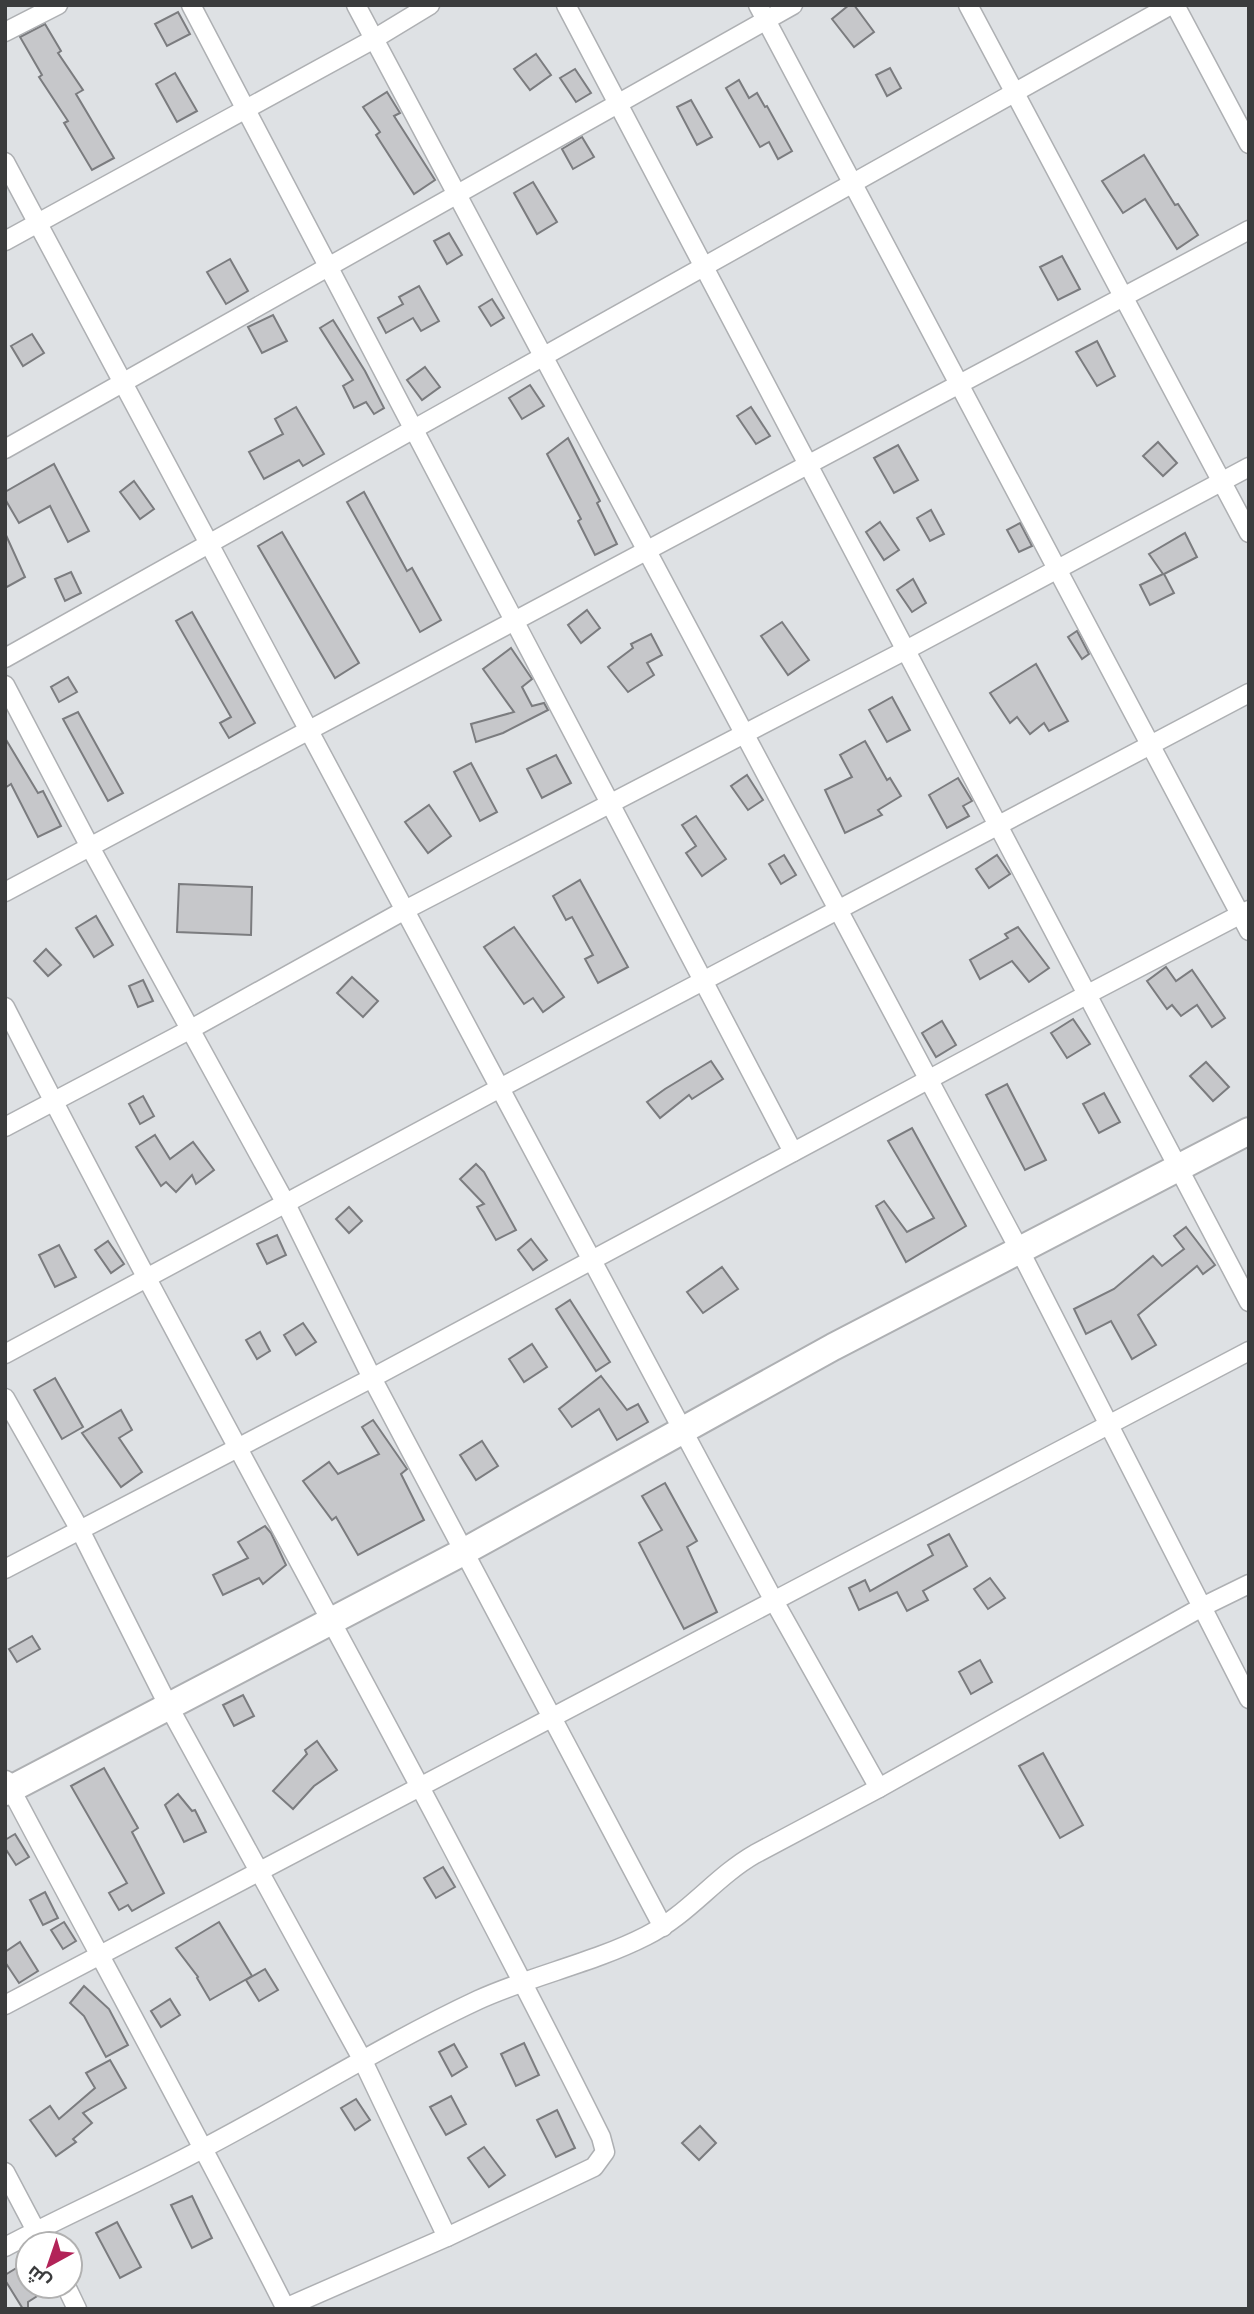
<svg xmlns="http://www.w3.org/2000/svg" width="1254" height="2314" viewBox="0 0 1254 2314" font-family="'Roboto Condensed',Cairo,sans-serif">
<rect width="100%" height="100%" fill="#dee1e4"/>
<g fill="#c6c7ca" stroke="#7b7c7f" stroke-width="2">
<polygon points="849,5 854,5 874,32 854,47 832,19"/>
<polygon points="178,12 190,34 167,46 155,24"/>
<polygon points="45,24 61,51 58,53 83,90 76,94 114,158 92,170 64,123 68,121 39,77 42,75 20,37"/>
<polygon points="536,54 551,75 530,90 514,69"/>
<polygon points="890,68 901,88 887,96 876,75"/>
<polygon points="575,69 591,93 576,102 560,78"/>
<polygon points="175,73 197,111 177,122 156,84"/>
<polygon points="739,80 749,98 757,93 765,107 767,106 792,151 778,159 769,142 760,147 726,88"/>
<polygon points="387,92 400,113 394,116 435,180 414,194 376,135 380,132 363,107"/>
<polygon points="691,100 712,137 697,145 677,107"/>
<polygon points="582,137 594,157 573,169 562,149"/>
<polygon points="1144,155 1175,205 1178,204 1198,235 1177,249 1145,199 1123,213 1102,181"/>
<polygon points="533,182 557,222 537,234 514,193"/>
<polygon points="449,233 462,255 447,264 434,241"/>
<polygon points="1062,256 1080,289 1058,300 1040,267"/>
<polygon points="230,259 248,291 226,304 207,272"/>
<polygon points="419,286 439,321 421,331 413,318 386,333 378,318 403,304 399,297"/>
<polygon points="492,299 504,318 491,326 479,307"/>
<polygon points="273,315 287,341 262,353 248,327"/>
<polygon points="333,320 365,371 384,408 374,414 366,402 354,408 343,386 353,380 320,328"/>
<polygon points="32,334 44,353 23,366 11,346"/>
<polygon points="1097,341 1115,376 1097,386 1076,352"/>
<polygon points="425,367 440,387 422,400 407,380"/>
<polygon points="530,385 544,406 522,419 509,398"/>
<polygon points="296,407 324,454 303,466 299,460 264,479 249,452 283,434 275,419"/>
<polygon points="751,407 770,436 756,444 737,416"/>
<polygon points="568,438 600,501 597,503 617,544 595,555 578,521 581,519 547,454"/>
<polygon points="1158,442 1177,463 1163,476 1143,456"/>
<polygon points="898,445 918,480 894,493 874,458"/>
<polygon points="54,464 89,531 68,542 50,506 19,523 5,499 5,492"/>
<polygon points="134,481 154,509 140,519 120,492"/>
<polygon points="364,492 407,571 412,568 441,620 420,632 347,502"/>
<polygon points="931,510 944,534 930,541 917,518"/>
<polygon points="880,522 899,550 884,560 866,532"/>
<polygon points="1020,523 1032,546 1019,552 1007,530"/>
<polygon points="282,532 359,663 335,678 258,546"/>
<polygon points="5,533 25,577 5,588"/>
<polygon points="1185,533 1197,557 1164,574 1174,593 1150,605 1140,585 1163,574 1149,554"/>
<polygon points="71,572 81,593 65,601 55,579"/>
<polygon points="913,579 926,603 912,612 897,590"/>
<polygon points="587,610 600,628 581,643 568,625"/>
<polygon points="192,612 255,723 229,738 220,723 231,717 176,621"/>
<polygon points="782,622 809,660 788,675 761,636"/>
<polygon points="1077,631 1089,654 1082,659 1068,637"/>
<polygon points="651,634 662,655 647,663 654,675 628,692 608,667 633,648 631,644"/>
<polygon points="511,648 532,679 522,687 532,706 544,703 548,710 503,733 476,742 471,724 514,712 483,669"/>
<polygon points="1036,664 1068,721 1049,731 1044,723 1030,734 1017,717 1010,723 990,693"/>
<polygon points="68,677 77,692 59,702 51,687"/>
<polygon points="892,697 910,730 887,742 869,710"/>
<polygon points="78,712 123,793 108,801 63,719"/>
<polygon points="5,738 38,793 43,791 61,826 38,837 11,784 5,788"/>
<polygon points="865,741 887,780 890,778 901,796 878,810 882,815 845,833 825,790 852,777 840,755"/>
<polygon points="556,755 571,783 542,798 527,769"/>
<polygon points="471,763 497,812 480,821 454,772"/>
<polygon points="747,775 763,800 748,810 731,786"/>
<polygon points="958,778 972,801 963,806 969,816 947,828 929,795"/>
<polygon points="429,805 451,836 428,853 405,822"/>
<polygon points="696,816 726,859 702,876 686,853 696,846 682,825"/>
<polygon points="784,855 796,875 781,884 769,864"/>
<polygon points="997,855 1010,874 989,888 976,869"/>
<polygon points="580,880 628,967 598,983 585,959 593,955 572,917 566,920 553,896"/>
<polygon points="179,884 252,887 251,935 177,932"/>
<polygon points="96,916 113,945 94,957 76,928"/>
<polygon points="514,927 564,997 543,1012 533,998 524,1004 484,947"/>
<polygon points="1018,927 1049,968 1029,982 1012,961 980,979 970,960 1008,938 1005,934"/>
<polygon points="46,949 61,965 48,976 34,961"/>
<polygon points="1166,967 1176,981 1192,970 1225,1018 1212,1027 1197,1005 1181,1016 1172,1005 1167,1009 1147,981"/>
<polygon points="352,977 378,1001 363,1017 337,993"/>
<polygon points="143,980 153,1001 138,1007 129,986"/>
<polygon points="1073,1019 1090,1044 1067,1058 1051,1033"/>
<polygon points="942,1021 956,1045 936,1057 922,1033"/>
<polygon points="711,1061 723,1079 692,1099 689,1095 660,1118 647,1102 665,1089"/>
<polygon points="1206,1062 1229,1087 1213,1101 1190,1076"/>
<polygon points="1007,1084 1046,1160 1025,1170 986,1095"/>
<polygon points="1104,1093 1120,1122 1099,1133 1083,1104"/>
<polygon points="143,1096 154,1116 140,1124 129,1104"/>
<polygon points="912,1128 966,1226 906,1262 876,1206 884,1201 907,1232 934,1218 888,1141"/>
<polygon points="155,1135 170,1159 193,1142 214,1170 196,1184 192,1175 176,1192 166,1182 161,1186 136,1147"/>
<polygon points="476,1164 484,1172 516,1230 496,1240 477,1207 484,1204 460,1179"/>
<polygon points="349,1207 362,1221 349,1233 336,1219"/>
<polygon points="1186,1227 1215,1265 1203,1274 1197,1266 1138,1315 1156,1345 1132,1359 1111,1321 1086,1334 1074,1309 1114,1289 1153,1256 1162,1266 1184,1249 1174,1236"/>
<polygon points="277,1235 286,1255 267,1264 257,1244"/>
<polygon points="531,1239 547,1260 533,1270 518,1250"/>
<polygon points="108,1241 124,1264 111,1273 95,1250"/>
<polygon points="59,1245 76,1277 55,1287 39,1255"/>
<polygon points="722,1267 738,1289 703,1313 687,1292"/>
<polygon points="570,1300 610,1362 596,1371 556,1309"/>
<polygon points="303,1323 316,1342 296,1355 284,1335"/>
<polygon points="260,1332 270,1351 257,1359 246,1340"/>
<polygon points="532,1344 547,1367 524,1382 509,1359"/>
<polygon points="601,1376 627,1410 638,1404 648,1422 617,1440 599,1409 572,1427 559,1409"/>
<polygon points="55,1378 83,1427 62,1439 34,1390"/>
<polygon points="121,1410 132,1430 119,1438 142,1472 121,1487 82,1433"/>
<polygon points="373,1420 407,1469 401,1474 424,1520 358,1555 336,1517 332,1520 303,1481 329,1462 338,1474 379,1454 362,1427"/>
<polygon points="482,1441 498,1466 476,1480 460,1455"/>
<polygon points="665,1483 697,1541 687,1547 717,1612 684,1629 639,1543 662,1530 642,1496"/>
<polygon points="265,1526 271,1533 286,1565 263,1584 259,1578 223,1595 213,1575 248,1558 238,1542"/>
<polygon points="949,1534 967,1566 923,1591 928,1600 907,1611 897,1592 859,1610 849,1588 865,1580 870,1591 933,1555 928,1545"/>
<polygon points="990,1578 1005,1598 988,1609 974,1589"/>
<polygon points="32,1636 40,1649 17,1662 9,1649"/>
<polygon points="980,1660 992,1682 971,1694 959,1672"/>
<polygon points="243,1695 254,1716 234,1726 223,1705"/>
<polygon points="317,1741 337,1770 314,1786 293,1809 273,1791 307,1754 305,1750"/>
<polygon points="1043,1753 1083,1825 1060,1838 1019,1766"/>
<polygon points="104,1768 138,1828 132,1832 164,1893 132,1911 128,1905 119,1910 109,1893 127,1883 71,1786"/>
<polygon points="178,1794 192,1811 195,1810 206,1832 184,1842 165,1805"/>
<polygon points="15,1834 29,1857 16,1865 5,1848 5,1840"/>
<polygon points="443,1867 455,1887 436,1898 424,1878"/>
<polygon points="45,1892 58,1918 43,1925 30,1900"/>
<polygon points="64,1922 76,1941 63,1949 51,1930"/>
<polygon points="219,1922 252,1976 210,2000 197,1978 198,1977 176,1948"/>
<polygon points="20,1942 38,1971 19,1983 5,1962 5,1952"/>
<polygon points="265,1969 278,1990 259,2001 246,1980"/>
<polygon points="84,1986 109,2009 128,2045 106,2057 84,2016 70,2003"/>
<polygon points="170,1999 180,2015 161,2027 151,2011"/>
<polygon points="524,2043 539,2075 516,2086 501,2054"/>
<polygon points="454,2044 467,2067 452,2076 439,2052"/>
<polygon points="110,2060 126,2088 83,2113 92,2123 73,2139 76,2142 56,2156 30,2120 50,2106 59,2119 95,2088 86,2073"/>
<polygon points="451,2096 466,2124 446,2135 430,2107"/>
<polygon points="356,2099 370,2120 355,2130 341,2108"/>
<polygon points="557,2110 575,2148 556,2157 537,2120"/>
<polygon points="700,2126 716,2143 699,2160 682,2143"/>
<polygon points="484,2147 505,2175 489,2187 468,2158"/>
<polygon points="192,2196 212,2238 192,2248 171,2205"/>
<polygon points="117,2222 141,2267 120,2278 96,2233"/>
<polygon points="28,2261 28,2286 53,2286 28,2302 28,2309 23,2309 5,2280 5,2275"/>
</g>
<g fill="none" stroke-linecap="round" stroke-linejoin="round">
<g stroke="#aeb0b3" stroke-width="21">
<g id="minor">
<polyline points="191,5 793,1152"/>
<polyline points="356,5 1020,1251 1249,1699"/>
<polyline points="566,5 1249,1302"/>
<polyline points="758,5 1249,931"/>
<polyline points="968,5 1249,533"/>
<polyline points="1175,5 1249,144"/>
<polyline points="5,32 58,5"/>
<polyline points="5,162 774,1601 879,1788"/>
<polyline points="5,241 374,39 430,5"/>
<polyline points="5,449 793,5"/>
<polyline points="5,658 1171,5"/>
<polyline points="5,685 90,847 285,1202 372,1378 663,1927"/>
<polyline points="5,892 1249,230"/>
<path d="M 5,1007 C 199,1387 411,1756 601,2137 L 605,2152 L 594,2167 L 447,2237 L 285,2308"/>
<polyline points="5,1127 191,1029 405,910 906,650 1249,467"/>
<polyline points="5,1354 500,1088 1249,693"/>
<polyline points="5,1398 80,1530 169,1707 362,2059 447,2237"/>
<polyline points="5,1569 372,1378 1088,994 1249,910"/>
<path d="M 6,1780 C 99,1956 196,2130 286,2309"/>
<polyline points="5,2005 1249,1351"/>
<polyline points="5,2172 43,2244"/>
<path d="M 5,2247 C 71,2212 139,2183 204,2148 C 296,2100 384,2044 478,2000 C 533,1975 593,1963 646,1936 C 688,1915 715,1877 755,1854 L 879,1788 L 1202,1607 L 1249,1584"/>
<polyline points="66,2286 77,2309"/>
</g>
</g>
<g stroke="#aeb0b3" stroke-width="30">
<polyline id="secondary" points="5,1792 465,1551 833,1347 1249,1131"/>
</g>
<use href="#minor" stroke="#fff" stroke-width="18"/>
<use href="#secondary" stroke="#fff" stroke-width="26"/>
</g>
<rect width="1254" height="2314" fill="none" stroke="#3b3c3d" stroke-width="14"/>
<g transform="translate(49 2265) rotate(220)"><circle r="33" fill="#ffffff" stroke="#b1b1b1" stroke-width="2"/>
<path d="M0-5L12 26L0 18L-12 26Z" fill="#b22358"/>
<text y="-10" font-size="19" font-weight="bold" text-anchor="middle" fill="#3b3c3d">ش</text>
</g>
</svg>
